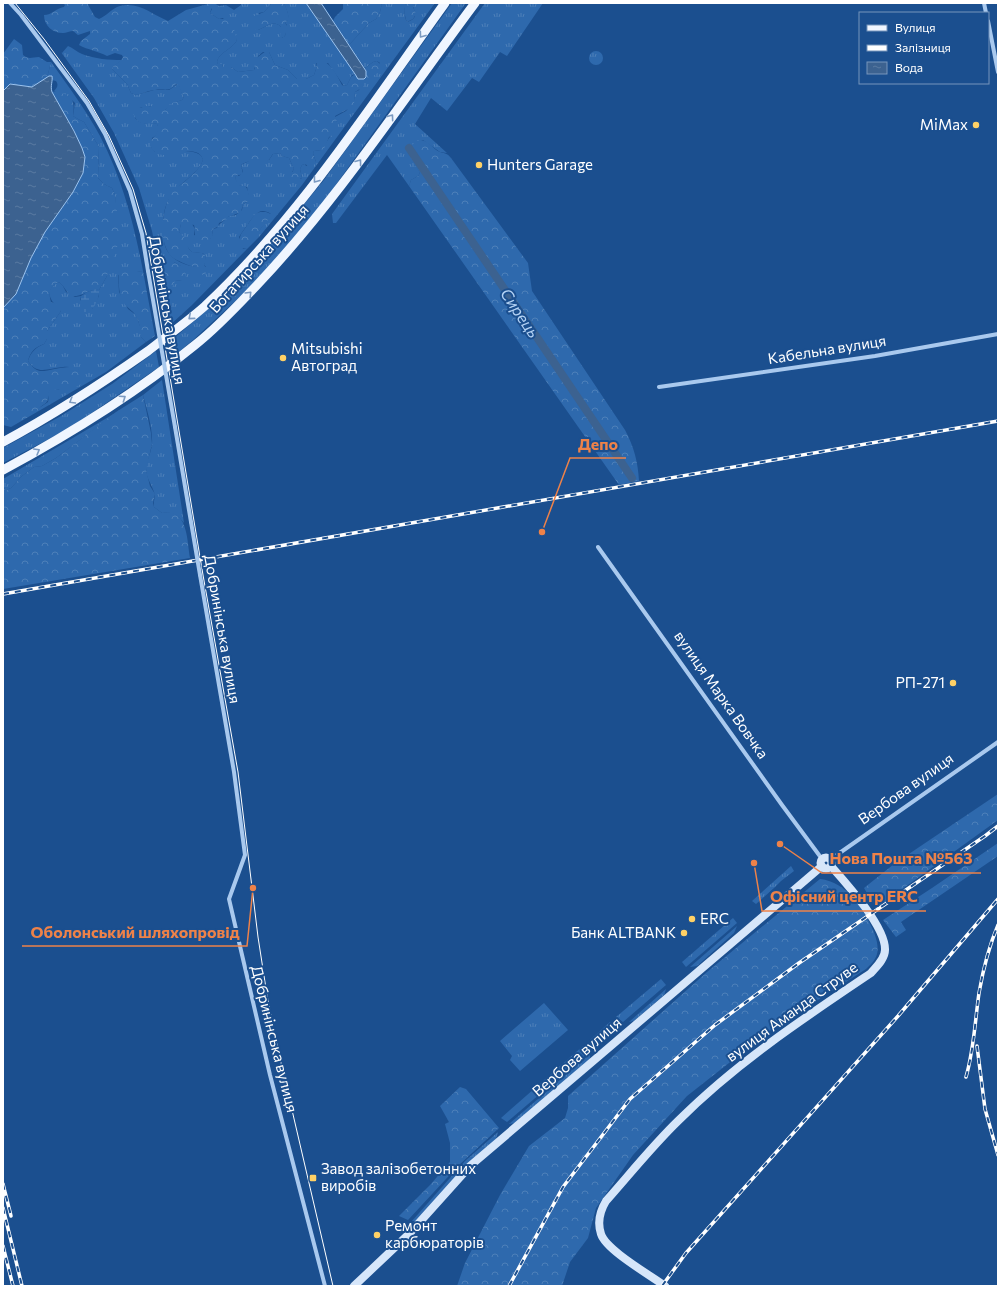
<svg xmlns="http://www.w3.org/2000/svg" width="1001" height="1289" viewBox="0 0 1001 1289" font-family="Commissioner,sans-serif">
<defs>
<pattern id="grass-tufts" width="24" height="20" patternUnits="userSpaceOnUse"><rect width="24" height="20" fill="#2e69ad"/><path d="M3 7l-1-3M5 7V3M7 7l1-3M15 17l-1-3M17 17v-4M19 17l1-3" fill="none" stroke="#4d80b9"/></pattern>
<pattern id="forest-crowns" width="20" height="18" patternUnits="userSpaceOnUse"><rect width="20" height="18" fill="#2e69ad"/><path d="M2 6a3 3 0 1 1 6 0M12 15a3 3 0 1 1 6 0" fill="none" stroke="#4d80b9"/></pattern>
<pattern id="wetland-marsh" width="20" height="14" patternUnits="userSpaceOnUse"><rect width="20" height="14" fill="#2e69ad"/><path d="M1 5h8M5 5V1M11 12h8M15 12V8" fill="none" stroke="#4d80b9"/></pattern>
<pattern id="water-ripples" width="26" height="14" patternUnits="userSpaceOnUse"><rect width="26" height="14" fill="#3c6290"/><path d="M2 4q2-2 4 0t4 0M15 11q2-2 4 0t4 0" fill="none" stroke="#597aa1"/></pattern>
</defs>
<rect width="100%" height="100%" fill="#1b4f8f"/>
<g fill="url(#grass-tufts)">
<path d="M 206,3 L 214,3 L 219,6 L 226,5 L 234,10 L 241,5 L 241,3 L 272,3 L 264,12 L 259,13 L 258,30 C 267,27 273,19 281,27 L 282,38 L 285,36 L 287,25 L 285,23 C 292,17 286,10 284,3 L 306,3 L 355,74 L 352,75 L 347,85 L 344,86 L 328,63 L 316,63 L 316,69 L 314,75 L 306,79 L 297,79 L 288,70 L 275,65 L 269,52 L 263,52 L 258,56 L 254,70 L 238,72 L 231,67 L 223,67 L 222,64 L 218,64 L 217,62 C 219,52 233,49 237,40 L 223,18 L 219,19 L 210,13 L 212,9 Z"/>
<path d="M 382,3 L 406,3 C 404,8 404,17 407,22 C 417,19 416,15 413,6 L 415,3 L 435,3 L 302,185 L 259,237 L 259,231 L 271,214 C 259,206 254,216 248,224 C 245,228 242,232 239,237 L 243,249 L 247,249 L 192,305 L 170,325 L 162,286 L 164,287 L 175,281 L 182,280 L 181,266 L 174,262 L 163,262 L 159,266 L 152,231 L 139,188 L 114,133 L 94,98 L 61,52 L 62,53 L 68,46 C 73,48 77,52 82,54 C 95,59 109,60 122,60 L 114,66 L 112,69 L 127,84 L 131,93 L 136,95 L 154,90 L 169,90 L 178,84 C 181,87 181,93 184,97 L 182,100 L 176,102 L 165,110 L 158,110 L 150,106 L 139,108 L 135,118 C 143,127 148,121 157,124 C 160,129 158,135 152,138 L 151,147 L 155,152 L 193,152 C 198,153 202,155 203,160 C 197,176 179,182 171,196 C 164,206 163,216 163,228 C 164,236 163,246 168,252 C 176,264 193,268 206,267 L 204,265 C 208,250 202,254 192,252 C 186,247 184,238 179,232 L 181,224 L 192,224 L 195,229 L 194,235 L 206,239 L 210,239 L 213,235 L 212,229 L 217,228 C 220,222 225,221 229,216 L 236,215 L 242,210 L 243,204 L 246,203 L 249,198 L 247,187 L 238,185 L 235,178 L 236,176 L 239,176 L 243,172 L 241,165 L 249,161 L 269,160 L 273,154 L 280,153 L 282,156 L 289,158 L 294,169 L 292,172 L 300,179 L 302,178 L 300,169 L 302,165 L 305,164 L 306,166 L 316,162 L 313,153 L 314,151 L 321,150 C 326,144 328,137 335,132 L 337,122 L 335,119 L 335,117 L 346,111 L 354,101 L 355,92 L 359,90 L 363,80 L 380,63 L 377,61 L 373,62 L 365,68 L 349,45 L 369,23 L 376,19 L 380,12 Z"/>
<polygon points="452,3 466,3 322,204 282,253 246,291 193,340 175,355 172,340 208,309 274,241 324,180"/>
<path d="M 485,3 L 543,3 L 507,56 L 500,52 L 479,82 L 472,78 L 447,111 L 431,98 L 415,124 L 447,153 L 440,152 L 423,140 C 400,147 413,159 420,173 L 418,176 L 411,180 L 409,186 L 387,155 L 336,223 L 333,223 L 332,214 Z"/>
<circle cx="596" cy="58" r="7"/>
<path d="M 51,62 C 68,86 86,110 100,136 C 122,178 134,224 143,271 L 118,275 L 119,292 L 128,309 L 136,315 L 141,329 L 141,337 L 146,342 L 106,372 L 37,412 L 39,408 L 48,402 C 50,395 44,393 53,388 L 59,390 L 79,370 C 73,368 69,366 63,367 C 48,368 38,376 28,361 C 31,352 35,348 44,344 L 47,339 L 47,331 L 61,311 C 51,302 42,290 59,282 L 63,286 L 66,292 L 75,297 L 81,296 L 80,300 L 92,309 L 99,296 L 99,290 L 107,276 L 110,264 L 115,252 L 116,214 L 115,195 L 112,188 L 104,184 L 98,178 L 99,147 L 84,122 L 78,119 L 73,116 L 75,103 L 69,97 L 54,91 C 57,88 59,85 56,81 L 52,80 L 52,78 L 49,76 L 47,78 Z"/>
<polygon points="156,351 159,367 68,429 3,463 3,448 61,416 112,384"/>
<path d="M 162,380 L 184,523 C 178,515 172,511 162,513 L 154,507 C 153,501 156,497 154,492 C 151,483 146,478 146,468 C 147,460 151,453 152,444 C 153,429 147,410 143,395 Z"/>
<polygon points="117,412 56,458 42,466 34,467 22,476 11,488 6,490 3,487 3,479"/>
<polygon points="791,866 794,871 781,881 774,888 756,904 752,901"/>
<polygon points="733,918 737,923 686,967 682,962"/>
<polygon points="737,926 734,933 697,966 690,967"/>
<polygon points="661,979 666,985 623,1022 616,1017"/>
<polygon points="666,989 664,995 634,1021 629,1022"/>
<polygon points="544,1003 568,1030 520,1071 510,1060 512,1056 500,1041"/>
<polygon points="610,1022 615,1029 597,1045 590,1040"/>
<polygon points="583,1046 589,1052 507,1122 501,1118"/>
<polygon points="590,1054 590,1059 515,1123 509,1124"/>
<polygon points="498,1132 496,1139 416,1221 412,1221 465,1161"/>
</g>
<g fill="url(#forest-crowns)">
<path d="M 63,3 L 87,3 L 95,17 L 99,19 C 106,16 111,10 117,7 C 138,0 150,14 168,21 L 186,10 L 208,4 L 212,7 L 210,13 L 219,19 L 226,19 L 234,29 L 237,40 C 233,49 219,52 217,62 L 218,64 L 222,64 L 223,67 L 231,67 L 238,72 L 254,70 L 255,68 L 254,63 L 255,59 L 266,51 L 269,52 L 275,65 L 288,70 L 297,79 L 306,79 L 314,75 L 316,69 L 317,59 C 330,61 336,73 342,85 L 344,86 L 347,85 L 351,77 L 355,74 L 359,79 L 364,79 L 366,71 L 365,68 L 373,62 L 377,61 L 382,66 C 379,74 371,78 363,80 L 363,87 L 355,92 L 354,104 L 352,107 L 335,116 L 338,125 L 335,134 L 329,137 L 324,149 L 321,150 L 314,151 L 313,153 L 316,162 L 315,164 L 310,167 L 305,164 L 302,165 L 300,169 L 302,178 L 295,181 L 291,178 L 291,174 L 294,169 L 289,158 L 282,156 L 280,153 L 273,154 C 271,156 270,160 267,161 C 257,163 252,158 241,165 L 243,174 L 236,176 L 235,178 L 239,185 L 245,186 C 248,189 250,196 249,201 L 243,204 L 241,212 L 231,216 L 229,216 L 227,219 L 219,223 L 218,227 L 214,228 L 212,230 L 213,235 L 212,238 C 206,241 200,242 195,237 L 195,229 L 194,225 L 188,224 L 181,224 L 179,232 L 184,237 L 189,249 L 192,252 L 202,253 L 205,255 L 206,261 L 204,265 L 208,271 L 204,275 C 198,274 199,270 197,267 C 192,267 188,265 183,263 C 177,260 171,258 168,252 C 158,235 163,202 175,188 C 178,186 181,185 183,183 C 191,176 199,170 203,160 C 197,139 164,166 152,149 C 145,138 162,137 157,124 C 148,121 140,129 134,115 C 132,111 132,109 135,106 L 141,108 C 149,103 157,109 165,110 L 172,103 L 182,100 L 184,97 L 181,92 L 179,86 L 176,84 C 168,93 165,88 155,90 C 149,90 142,94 136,95 L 131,93 L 127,84 L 112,69 C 114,63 121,63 123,57 L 122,55 L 115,53 L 107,56 C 98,51 88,50 79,45 L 81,41 L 90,34 L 90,31 L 78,35 C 76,34 75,32 73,31 C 70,31 66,33 63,33 C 53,33 44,26 44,15 C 52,15 56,8 64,7 L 65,5 Z"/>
<path d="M 272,3 L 284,3 C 286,7 289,15 289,19 L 285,23 L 288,27 L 284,38 L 280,37 L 281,27 C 273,19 267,27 258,30 L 255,29 C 254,24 251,20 254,16 L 264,12 Z"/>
<polygon points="343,3 382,3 380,12 376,19 369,23 349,45 333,21 335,17 343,9"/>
<path d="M 406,3 L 415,3 L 413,7 L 416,14 L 413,19 L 407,22 C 405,18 403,7 406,3 Z"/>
<path d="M 14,39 L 22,45 L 23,55 C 29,60 32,57 39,57 L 47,62 L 51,62 L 47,78 L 32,87 L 10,84 L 3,91 L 3,54 Z"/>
<path d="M 57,91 C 73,97 75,98 73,116 L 78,119 L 84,122 L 99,147 L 98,178 L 104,184 L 112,188 L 115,195 L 120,239 L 107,276 L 99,290 C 89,288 82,298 70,296 L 63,286 L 59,282 C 50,286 48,293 51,302 L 59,305 L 61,311 L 47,331 L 47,339 L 44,344 C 35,347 30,352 28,361 C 31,366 35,370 40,371 C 53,372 88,355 81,384 C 76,387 71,390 65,390 C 58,391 52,386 48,393 C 49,407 43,401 37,412 L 11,427 L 3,425 L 3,308 L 16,294 L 31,258 L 45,232 L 73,192 L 83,173 L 85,157 L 74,130 L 52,92 Z"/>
<path d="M 418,140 C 429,139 432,149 440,152 C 446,154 447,153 451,158 L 528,263 L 532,291 L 625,430 C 634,447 638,462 639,481 L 619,485 L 409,186 L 411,180 L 418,176 L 420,173 L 410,158 L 407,149 Z"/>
<polygon points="260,212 266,212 271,214 271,216 259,231 259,237 247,249 241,248 239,240 241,234 255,214"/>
<path d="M 167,260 C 174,260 178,266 183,266 L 186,277 L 182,280 L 175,281 L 173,286 L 171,289 L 166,288 L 162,286 L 159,266 L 163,262 Z"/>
<path d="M 118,269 L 135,272 L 143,271 L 155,336 L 146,342 L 141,337 C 141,331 139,321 136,316 C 133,310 126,308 122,300 C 118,292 119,278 118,269 Z"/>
<path d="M 143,395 L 151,433 L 152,444 L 146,470 L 150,486 L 155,494 L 153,503 L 154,507 L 162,513 C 188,507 187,541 190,558 L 3,589 L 3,487 L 6,490 L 11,488 L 22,476 L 34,467 L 42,466 L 56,458 L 116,412 Z"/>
<polygon points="998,794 998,820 876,908 864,888 894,864"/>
<polygon points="998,843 998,856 901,922 906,930 896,937 883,920 932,888"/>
<path d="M 820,879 C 847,882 863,908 873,930 C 876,937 879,947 877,954 C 875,961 871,964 866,969 L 771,1030 L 687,1096 L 633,1155 L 596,1208 L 588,1238 L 570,1262 L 562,1286 L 457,1286 L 465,1263 L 500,1195 L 529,1146 L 565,1118 L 568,1108 L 568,1096 L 707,972 Z"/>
<polygon points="460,1087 466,1089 499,1128 458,1166 408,1220 399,1216 430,1185 450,1162 450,1143 445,1124 449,1122 440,1106"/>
</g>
<path fill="url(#wetland-marsh)" d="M 96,289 L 99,290 C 100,297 95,307 89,312 L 83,312 L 80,306 L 81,296 L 87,292 Z"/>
<g fill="url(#water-ripples)" stroke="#9cc4f0">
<polygon points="306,3 321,3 366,71 366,77 364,79 358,79 355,74"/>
<path d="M 49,76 L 52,76 C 53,81 50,86 52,92 L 74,131 L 82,148 L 85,157 L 83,173 L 73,192 L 45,232 L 31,258 L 16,294 L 3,308 L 3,91 L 10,84 L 32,87 Z"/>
</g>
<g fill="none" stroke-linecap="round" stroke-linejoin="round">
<polyline stroke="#3c6290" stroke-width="8" points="409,148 632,478"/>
<g stroke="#a9c9ee" stroke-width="4">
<polyline points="10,3 21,15 87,103 105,134 130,191 142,234 148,271"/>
<polyline points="984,3 986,13"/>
<polyline points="988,21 998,72"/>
<polyline points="659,387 875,356 998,334"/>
<polyline points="175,427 191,522"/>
<polyline points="598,547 782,805 822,859"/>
<polyline points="200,575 234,772 245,855 229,899 270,1075 325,1286"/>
<polyline points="831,859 998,742"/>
</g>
<g stroke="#d6e6fa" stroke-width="8">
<circle cx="826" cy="863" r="5.5"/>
<polyline points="354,1286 409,1234 470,1166 822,866"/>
<path d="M 665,1286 C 650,1275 606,1250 601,1234 C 597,1222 600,1211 606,1201 C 630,1174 653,1145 679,1120 C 736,1063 804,1018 871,973 C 876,967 885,959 885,950 C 886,927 846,883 831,866"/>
</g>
<g stroke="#f0f6ff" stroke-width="9">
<path d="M 3,442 C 53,415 101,384 148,351 C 167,336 187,322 205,306 C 299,218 370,107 445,3"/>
<path d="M 3,470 C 70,434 136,393 195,345 C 218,327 238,305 258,284 C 339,198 404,98 475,3"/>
</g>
<polyline stroke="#fff" stroke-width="1" points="15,3 44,39 89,101 109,136 133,189 146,233 203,575 238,772 258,937 267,995 278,1050 333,1286"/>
<g stroke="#fff" stroke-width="3.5">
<g id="rail">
<polyline points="3,594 998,421"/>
<polyline points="977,1046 985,1109 998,1155"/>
<path d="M 966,1077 C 974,1049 975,1021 979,993 C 983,970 989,946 998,925"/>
<polyline points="3,1184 11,1216"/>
<polyline points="3,1208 22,1286"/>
<polyline points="3,1246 13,1286"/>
<polyline points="509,1286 563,1187 630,1099 715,1025 799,963 985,836 998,826"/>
<polyline points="662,1286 686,1253 898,1016 998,899"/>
</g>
</g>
<use href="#rail" stroke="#1b4f8f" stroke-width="2" stroke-dasharray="6" stroke-linecap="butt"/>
<g stroke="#a9c9ee" stroke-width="4">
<polyline points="148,271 175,427"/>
<polyline points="191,522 200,575"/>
</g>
</g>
<defs><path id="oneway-chevron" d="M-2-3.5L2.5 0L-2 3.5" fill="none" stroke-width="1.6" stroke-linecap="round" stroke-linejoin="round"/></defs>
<g stroke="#7b9ac1">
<use href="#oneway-chevron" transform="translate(422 35) rotate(126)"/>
<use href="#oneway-chevron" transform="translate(391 117) rotate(-54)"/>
<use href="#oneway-chevron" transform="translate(359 162) rotate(-53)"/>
<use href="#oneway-chevron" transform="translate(316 180) rotate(128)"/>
<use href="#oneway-chevron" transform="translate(249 294) rotate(-46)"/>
<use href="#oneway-chevron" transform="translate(191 317) rotate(139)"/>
<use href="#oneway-chevron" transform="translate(123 398) rotate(-34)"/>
<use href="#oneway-chevron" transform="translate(72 401) rotate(149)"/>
<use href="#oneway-chevron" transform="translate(37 451) rotate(-30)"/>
</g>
<g fill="#ffd166" stroke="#1b4f8f" stroke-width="1.5">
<circle cx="976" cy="125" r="4"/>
<circle cx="479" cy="165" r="4"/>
<circle cx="283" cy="358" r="4"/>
<circle cx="953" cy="683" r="4"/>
<circle cx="692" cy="919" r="4"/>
<circle cx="684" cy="933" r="4"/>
<rect x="309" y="1174" width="8" height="8" rx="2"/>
<circle cx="377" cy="1235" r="4"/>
</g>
<g text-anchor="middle" stroke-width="4" stroke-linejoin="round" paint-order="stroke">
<g font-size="15" fill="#fff" stroke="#1b4f8f" text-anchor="start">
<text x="968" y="130" text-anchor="end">MiMax</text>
<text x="487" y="170">Hunters Garage</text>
<text x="291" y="354">Mitsubishi<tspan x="291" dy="17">Автоград</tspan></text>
<text x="945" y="688" text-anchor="end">РП-271</text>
<text x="700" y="924">ERC</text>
<text x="676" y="938" text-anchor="end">Банк ALTBANK</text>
<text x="321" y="1174">Завод залізобетонних<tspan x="321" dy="17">виробів</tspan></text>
<text x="385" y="1231">Ремонт<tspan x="385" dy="17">карбюраторів</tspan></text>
</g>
<g font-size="15" fill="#fff" stroke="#1b4f8f">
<text transform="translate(259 259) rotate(-48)" y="5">Богатирська вулиця</text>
<text transform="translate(167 310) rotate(80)" y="5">Добринінська вулиця</text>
<text transform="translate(827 350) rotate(-9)" y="5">Кабельна вулиця</text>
<text transform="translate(222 629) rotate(80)" y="5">Добринінська вулиця</text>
<text transform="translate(721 695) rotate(55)" y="5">вулиця Марка Вовчка</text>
<text transform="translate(906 789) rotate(-35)" y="5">Вербова вулиця</text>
<text transform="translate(792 1012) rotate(-36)" y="5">вулиця Аманда Струве</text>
<text transform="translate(274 1039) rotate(76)" y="5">Добринінська вулиця</text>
<text transform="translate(577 1057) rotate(-41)" y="5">Вербова вулиця</text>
</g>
<g font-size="16" font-style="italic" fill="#b5d3f5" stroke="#1b4f8f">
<text transform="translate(520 313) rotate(56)" y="6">Сирець</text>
</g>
</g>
<path fill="none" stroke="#ee8249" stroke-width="1.5" d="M542 532L570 458H626M780 844L822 873H981M754 863L762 911H926M253 888L247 946H22"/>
<g fill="#ee8249" stroke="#1b4f8f" stroke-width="1.5">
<circle cx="542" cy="532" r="4"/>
<circle cx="780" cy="844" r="4"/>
<circle cx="754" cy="863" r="4"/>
<circle cx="253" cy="888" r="4"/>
</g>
<g font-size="16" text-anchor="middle" font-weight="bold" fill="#ee8249" stroke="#1b4f8f" stroke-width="4" stroke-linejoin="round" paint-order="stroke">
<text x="598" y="450">Депо</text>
<text x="901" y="864">Нова Пошта №563</text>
<text x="844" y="902">Офісний центр ERC</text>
<text x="135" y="938">Оболонський шляхопровід</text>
</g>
<rect width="1001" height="1289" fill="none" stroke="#ffffff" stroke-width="8"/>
<rect x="859" y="12" width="130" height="72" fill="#1b4f8f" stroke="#7695bc"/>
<rect x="867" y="25" width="20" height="6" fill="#f0f6ff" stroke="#7695bc"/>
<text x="895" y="32" font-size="12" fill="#ffffff">Вулиця</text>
<rect x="867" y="45" width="20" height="6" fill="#ffffff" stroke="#7695bc"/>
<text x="895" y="52" font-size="12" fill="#ffffff">Залізниця</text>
<rect x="867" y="62" width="20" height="12" fill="url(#water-ripples)" stroke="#7695bc"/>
<text x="895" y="72" font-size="12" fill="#ffffff">Вода</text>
</svg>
